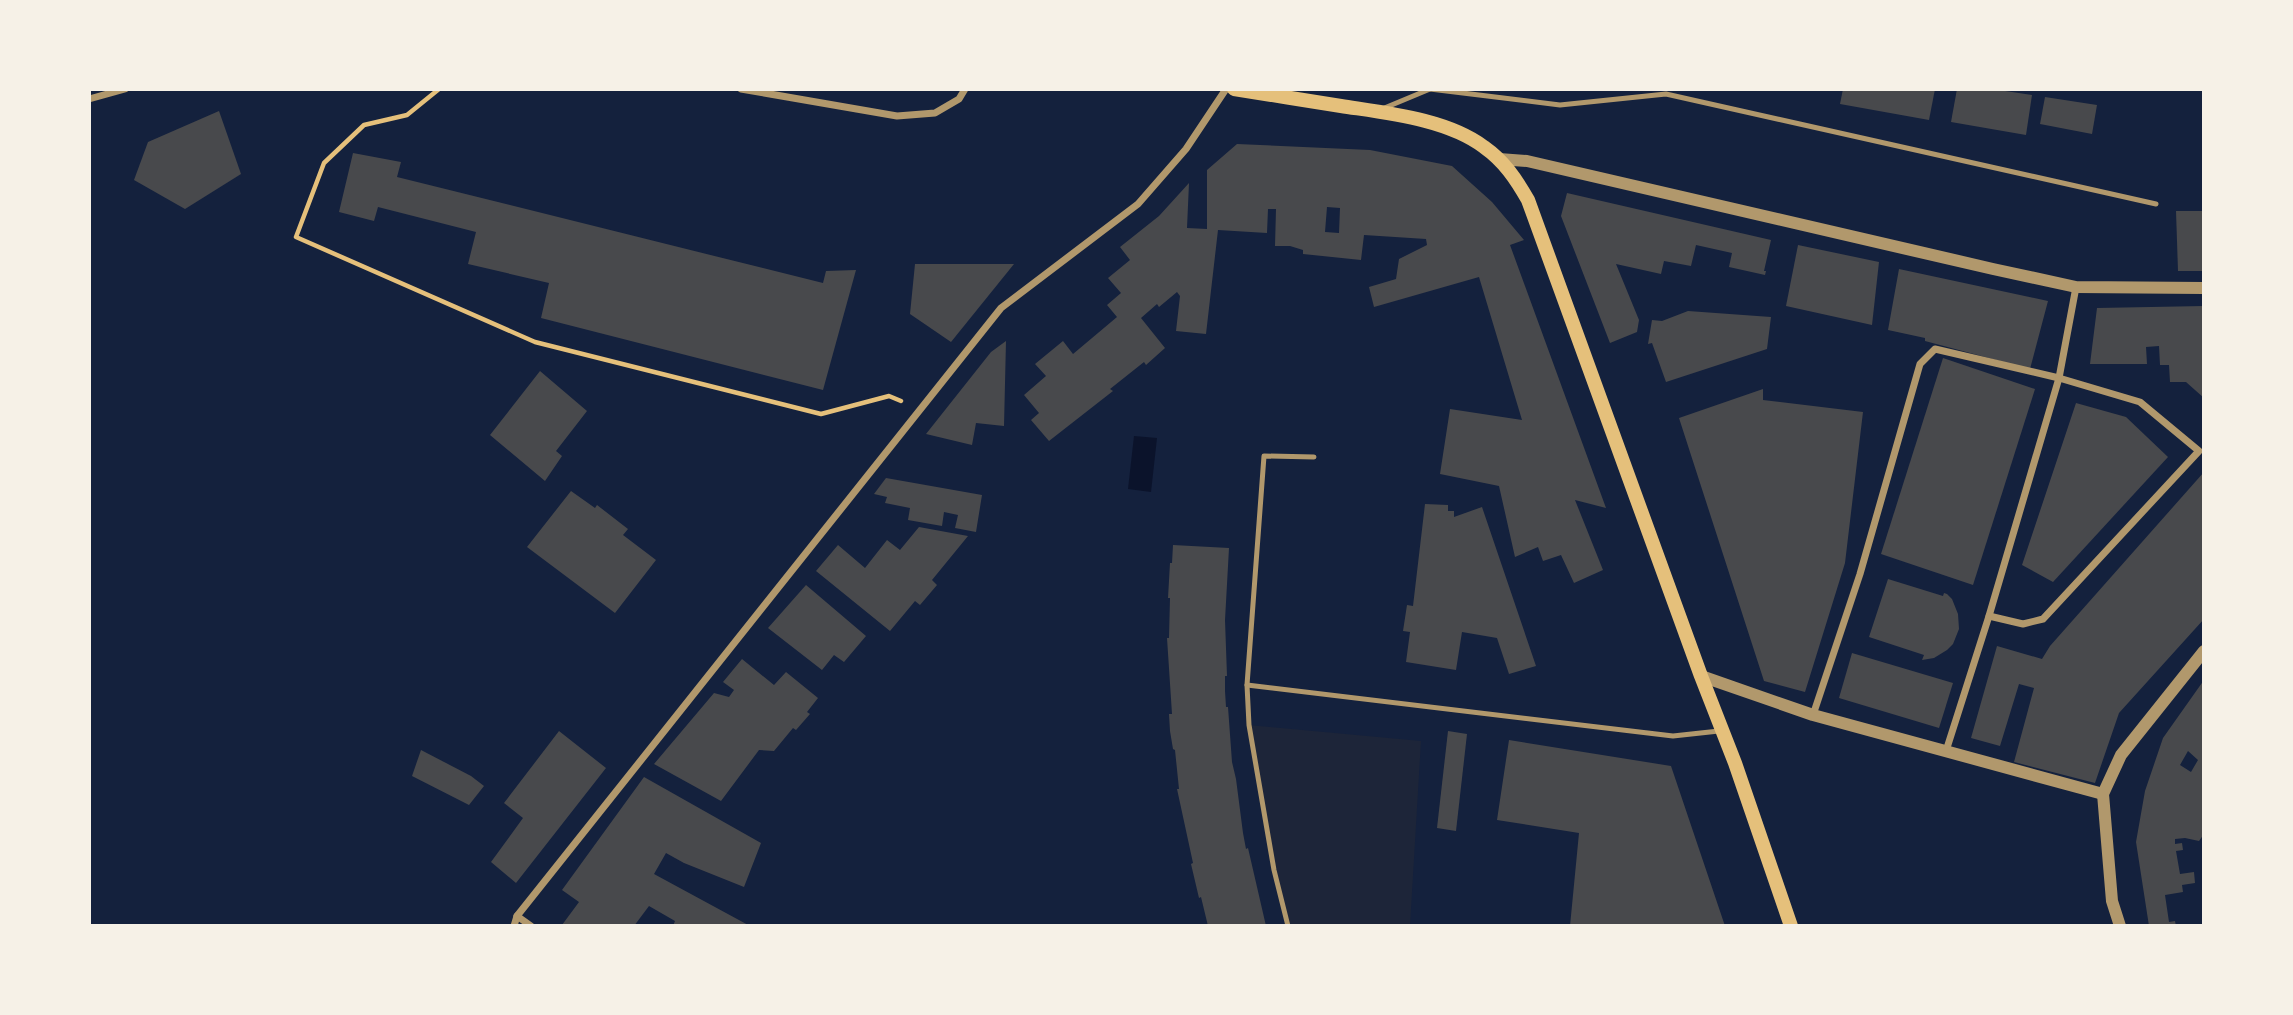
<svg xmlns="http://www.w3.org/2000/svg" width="2293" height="1015" viewBox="0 0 2293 1015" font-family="Helvetica,sans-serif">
<rect width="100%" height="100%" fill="#14213d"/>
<polygon fill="#1d2539" points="1249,725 1421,741 1410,926 1288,926 1274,870"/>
<polygon fill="#0b132b" points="1134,436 1157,438 1151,492 1128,489"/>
<g fill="#48494c" fill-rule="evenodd">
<polygon points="1843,89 1935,89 1929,120 1840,104"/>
<polygon points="1957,89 1992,89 2032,95 2026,135 1951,122"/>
<polygon points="2045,97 2097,105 2092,134 2040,124"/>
<polygon points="219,111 241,174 185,209 134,180 148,142"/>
<path d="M 1237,144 L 1370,150 L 1452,166 L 1492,202 L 1524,240 L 1510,245 L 1606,508 L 1575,500 L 1603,570 L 1574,583 L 1561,555 L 1543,561 L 1538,547 L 1515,557 L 1499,486 L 1440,474 L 1450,409 L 1522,420 L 1479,277 L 1374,307 L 1369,287 L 1396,279 L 1399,259 L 1427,245 L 1426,239 L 1364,235 L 1361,260 L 1303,254 L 1303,250 L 1290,246 L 1275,246 L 1276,209 L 1268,209 L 1267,233 L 1218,230 L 1206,334 L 1176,331 L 1180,296 L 1177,292 L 1159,307 L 1157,304 L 1141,318 L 1165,348 L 1146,365 L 1144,362 L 1110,389 L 1113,391 L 1049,441 L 1031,420 L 1039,413 L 1024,395 L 1046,376 L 1035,364 L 1063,341 L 1073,354 L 1117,317 L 1107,305 L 1121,293 L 1108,278 L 1130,260 L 1120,247 L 1159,216 L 1189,183 L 1187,228 L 1207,229 L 1207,170 ZM 1327,207 L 1340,208 L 1339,233 L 1325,232 Z"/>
<polygon points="353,153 401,162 397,177 823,283 826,271 856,270 823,390 541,318 549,283 468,264 476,232 378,207 374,221 339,212"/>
<polygon points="1567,193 1771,240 1764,271 1766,271 1765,275 1729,267 1732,253 1696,245 1691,266 1664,261 1661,274 1616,264 1639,320 1637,332 1610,343 1561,216"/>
<polygon points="2176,211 2204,211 2204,271 2178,271"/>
<polygon points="1798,245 1879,262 1872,325 1786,306"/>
<polygon points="915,264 1014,264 951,342 910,314"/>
<polygon points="1899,269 2048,301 2030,369 1925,341 1925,338 1888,330"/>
<polygon points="2204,306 2204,398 2186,382 2170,382 2169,365 2160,365 2159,346 2146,347 2147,364 2090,364 2097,308"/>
<polygon points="1688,311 1771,317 1767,349 1666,382 1652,343 1648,344 1652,320 1662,321"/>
<polygon points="1006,341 1004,426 976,423 972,445 926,434 991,352"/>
<polygon points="1943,358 2035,389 1973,585 1881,554"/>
<polygon points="540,371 587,411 556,451 562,456 545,481 490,435"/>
<polygon points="1763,389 1763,400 1863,412 1845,563 1805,692 1764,681 1679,418"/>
<polygon points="2076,403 2126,417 2168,457 2053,582 2022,565"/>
<polygon points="2204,472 2204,619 2119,713 2095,783 2014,762 2034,688 2019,684 2000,746 1971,738 1997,646 2042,659 2050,646"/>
<polygon points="886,478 982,495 976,532 955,528 958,515 944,512 942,526 908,520 910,508 885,503 887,497 874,494"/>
<polygon points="571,491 595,508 597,505 628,529 623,535 656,560 615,613 527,547"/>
<polygon points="1425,504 1448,505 1448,511 1454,511 1454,517 1482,507 1536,666 1509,674 1497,638 1462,632 1456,670 1406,662 1410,632 1403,631 1407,605 1413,606"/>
<polygon points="919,527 968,536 932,580 937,585 920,605 915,601 890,631 816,571 838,545 865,568 887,540 900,550"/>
<polygon points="1173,545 1229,548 1225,620 1227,676 1225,676 1225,691 1226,707 1228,707 1232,762 1236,779 1243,833 1246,849 1248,848 1266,926 1208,926 1201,897 1199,898 1191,864 1193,863 1177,789 1179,789 1175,750 1173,749 1170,731 1169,714 1172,714 1167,638 1169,638 1170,598 1168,598 1170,563 1172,563"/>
<polygon points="1888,579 1943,596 1944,593 1947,594 1952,599 1958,614 1959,629 1953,644 1947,650 1934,658 1922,660 1924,655 1869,637"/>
<polygon points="806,585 866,636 844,662 834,655 822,670 768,628"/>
<polygon points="1852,653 1953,683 1939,728 1839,698"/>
<polygon points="742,659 774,685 786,672 818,698 807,712 810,714 796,730 793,728 774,751 759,750 721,801 654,764 714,693 729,697 734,690 723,682"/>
<path d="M 2204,680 L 2204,834 L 2199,841 L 2185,838 L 2175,839 L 2175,844 L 2182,843 L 2183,850 L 2176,851 L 2180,874 L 2194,872 L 2195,883 L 2182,885 L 2183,892 L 2165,895 L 2169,922 L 2175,921 L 2176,926 L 2149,926 L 2136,842 L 2145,791 L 2163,738 ZM 2188,751 L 2198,760 L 2191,772 L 2180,765 Z"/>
<polygon points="559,731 606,768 516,883 491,862 523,818 504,803"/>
<polygon points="1448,731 1467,734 1456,831 1437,828"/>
<polygon points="1509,740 1671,766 1725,926 1570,926 1579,833 1497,820"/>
<polygon points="421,750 471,776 484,786 469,805 412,776"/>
<polygon points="644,777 761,843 744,887 684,863 666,853 654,874 750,926 673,926 675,921 649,906 634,926 562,925 579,902 562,890"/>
</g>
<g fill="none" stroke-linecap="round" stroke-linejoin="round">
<polyline stroke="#e5c07b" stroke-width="4.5" points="439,89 407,115 364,125 324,163 296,237 535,342 821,414 889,396 901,401"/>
<g stroke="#b1986c" stroke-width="5">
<polyline points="1430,89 1560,105 1666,94 2156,204"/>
<polyline points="1382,109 1430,89"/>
<polyline points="1247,685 1673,736 1719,731"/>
<polyline points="1288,926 1274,870 1249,725 1247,685 1264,456 1314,457"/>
</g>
<g stroke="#b1986c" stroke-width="7">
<polyline points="741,89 897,116 935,113 959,99 965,89"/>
<polyline points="89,99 125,89"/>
<polyline points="1813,715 1860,574 1920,364 1935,349 2059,378 2140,402 2199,451 2043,619 2023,624 1989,616"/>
<polyline points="1946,751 1989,616 2059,378 2076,287"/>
<polyline points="517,916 531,926"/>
<polyline points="514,926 517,916 1001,308 1138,204 1186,149 1226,89"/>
</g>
<g stroke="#b1986c" stroke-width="12">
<polyline points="1499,159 1527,161 1993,269 2076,287 2204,288"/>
<polyline points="1701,676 1813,715 2103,794"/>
<polyline points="2120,926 2112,901 2103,794 2121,755 2204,651"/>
</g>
<path stroke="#e5c07b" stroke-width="14" d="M 1234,89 C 1270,95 1305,100 1341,106 C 1386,113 1447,119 1484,147 C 1504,161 1516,179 1528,200 L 1701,676 L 1735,763 L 1791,926"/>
</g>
<rect width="2293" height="1015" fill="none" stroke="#f6f1e7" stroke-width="182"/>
</svg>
